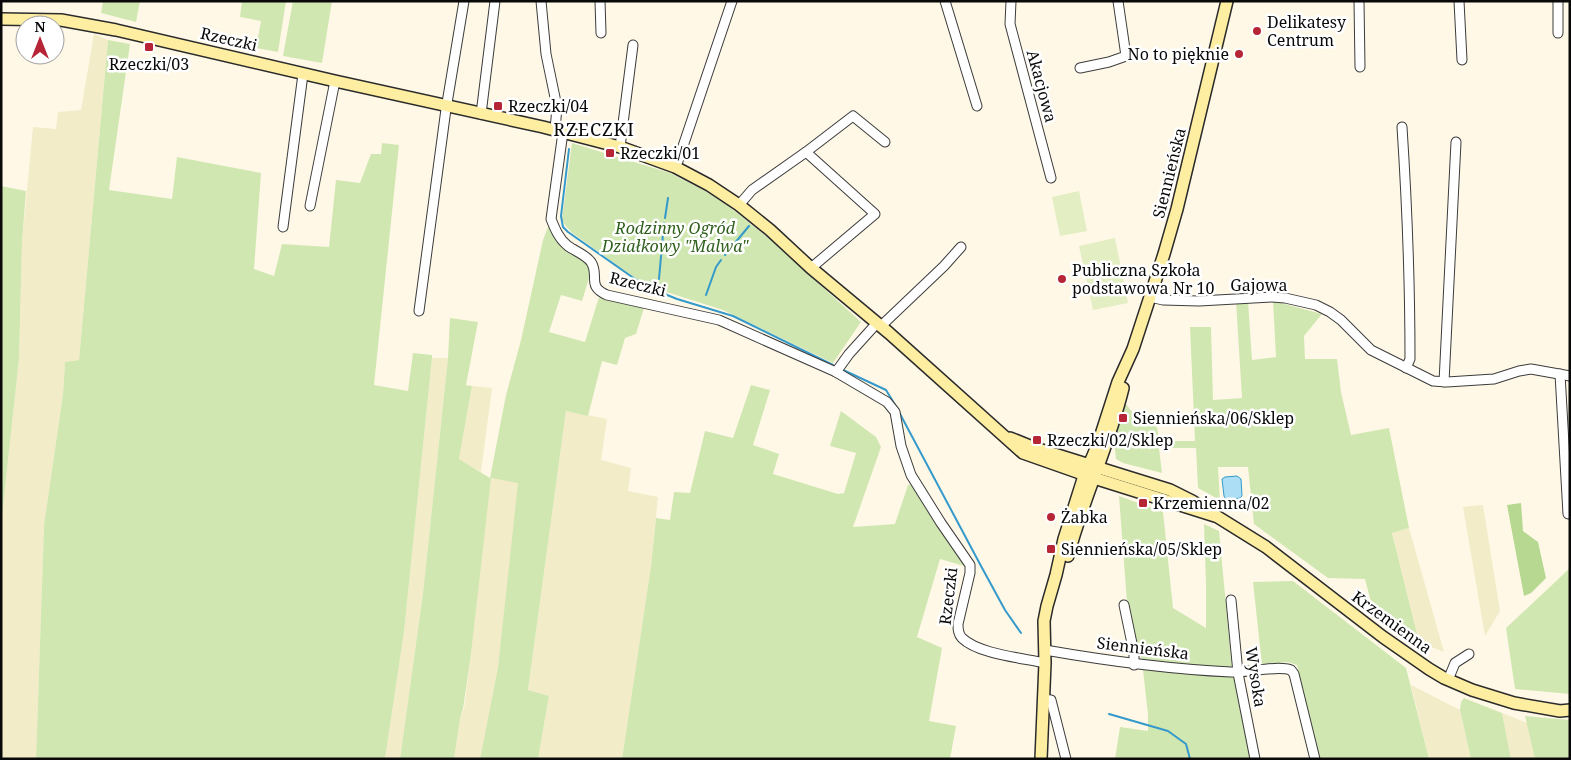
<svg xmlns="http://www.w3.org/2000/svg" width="1571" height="760" viewBox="0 0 1571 760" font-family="'Noto Serif',serif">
<rect width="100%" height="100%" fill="#fff8e6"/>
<g fill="#f3ecc8">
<polygon points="94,34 108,40 79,360 65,362 63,394 44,525 36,759 1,759 1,525 19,359 22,242 33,127 56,129 58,112 81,110"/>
<polygon points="432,358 448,358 423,593 400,759 385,759 404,632"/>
<polygon points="472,386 492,388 481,472 459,459"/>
<polygon points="566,411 607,419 601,460 631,468 628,491 658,497 651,566 622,759 538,759 549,697 528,690"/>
<polygon points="490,478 519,482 498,667 480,759 454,759 460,719 464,709 471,654"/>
<polygon points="1483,505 1500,611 1485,636 1463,507"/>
<polygon points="1409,528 1444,652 1419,642 1392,533"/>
<polygon points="1411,685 1460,710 1471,759 1429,759"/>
<polygon points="1502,713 1527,723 1535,759 1511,759"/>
</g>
<g fill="#d1e7b2">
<polygon points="103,1 140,1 136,22 101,13"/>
<polygon points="242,1 286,1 278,52 256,48 261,21 240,17"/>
<polygon points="293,1 332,1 322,63 283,56"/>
<polygon points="108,40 130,44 109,190 172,199 177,157 261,173 254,269 274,276 282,244 329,247 336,180 360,183 371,154 381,154 382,143 399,145 374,385 408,391 413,353 432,355 432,358 404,632 385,759 36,759 44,525 63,394 65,362 79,360"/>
<polygon points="572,143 670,173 705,191 726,204 773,242 861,322 833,363 723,310 654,288 635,278 571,232 565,225 562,219"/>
<polygon points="1,186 26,191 22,242 19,359 1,525"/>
<polygon points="551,219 588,266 590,275 582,301 561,295 549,332 585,342 599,297 644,308 636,334 625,338 617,365 602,361 588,416 566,411 528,690 549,696 538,759 480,759 498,667 518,483 491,478 471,654 463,709 460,719 454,759 400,759 423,593 448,358 450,318 478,322 466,385 472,386 459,459 490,478 506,395 521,340 543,240"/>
<polygon points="1236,301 1248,301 1252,360 1276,357 1273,301 1322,314 1304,336 1305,359 1337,359 1341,392 1351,435 1389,428 1409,528 1392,533 1419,642 1372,606 1365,579 1328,578 1254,524 1248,467 1218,467 1220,500 1198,488 1196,448 1159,448 1162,473 1123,463 1116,459 1114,441 1123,400 1139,421 1156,424 1160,441 1195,441 1190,327 1211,327 1213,400 1242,398"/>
<polygon points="751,385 770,390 753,445 779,454 773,474 838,494 844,493 856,453 830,446 841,411 876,437 881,447 853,527 895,524 908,485 912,484 968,567 940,559 917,637 942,648 929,721 956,726 950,759 622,759 651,566 656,518 670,520 674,492 690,493 705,431 733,438"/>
<polygon points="1119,496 1163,512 1173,608 1206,628 1206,585 1204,524 1219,531 1232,669 1142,661 1127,602"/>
<polygon points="1570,568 1570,694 1515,689 1506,628"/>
<polygon points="1293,581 1406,668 1429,759 1319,759 1297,665 1288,662 1262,665 1253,582"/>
<polygon points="1143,670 1230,676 1234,678 1252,759 1115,759 1120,727 1148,731 1148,715"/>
<polygon points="1464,698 1502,713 1511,759 1471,759 1460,710 1461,702"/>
<polygon points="1525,716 1570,720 1570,759 1535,759"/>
</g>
<polygon fill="#b6d891" points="1521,503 1523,531 1538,542 1546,578 1531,593 1524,596 1507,505"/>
<g fill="#e3eec3">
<polygon points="1079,191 1087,231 1060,236 1052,197"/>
<polygon points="1115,238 1128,303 1093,310 1079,246"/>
</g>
<polygon fill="#acdff5" stroke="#3499cb" points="1237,476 1241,479 1242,496 1240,498 1226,500 1224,496 1222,479 1225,477"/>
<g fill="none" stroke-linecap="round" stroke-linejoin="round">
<g stroke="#3499cb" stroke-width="2">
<polyline points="569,149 561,216 563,227 568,232 645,286 677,299 733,316 833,365"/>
<polyline points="665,218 668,198"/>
<polyline points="725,255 749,226"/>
<polyline points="659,279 664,223"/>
<polyline points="706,295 716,267 721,260"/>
<polyline points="841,369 886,390 897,408"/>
<polyline points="899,412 981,566 1005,610 1021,633"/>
<polyline points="1109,714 1168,731 1186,744 1190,759"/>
</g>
<g stroke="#3c3c3c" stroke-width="11">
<g id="minor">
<polyline points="541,1 546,54 557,107 555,130"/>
<polyline points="600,1 601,33"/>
<polyline points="945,1 977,106"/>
<polyline points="1011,1 1010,24 1051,178"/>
<polyline points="1359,1 1360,67"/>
<polyline points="1459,1 1462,60"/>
<polyline points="1558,33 1558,1"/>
<polyline points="1080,68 1109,62 1126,56 1118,1"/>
<polyline points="481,114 495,1"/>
<path d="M 1402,127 C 1407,204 1410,282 1410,359 L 1406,368"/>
<path d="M 563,132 L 551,219 C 555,229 559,239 568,246 C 575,251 586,255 591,262 C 600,276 586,286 607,295 L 719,320 L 836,372 L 887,402 L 895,412 L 901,446 L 911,475 L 941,523 L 970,565 L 970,573 L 958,624 C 958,629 958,634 962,638 C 978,654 1023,658 1045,663"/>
<polyline points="620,147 633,45"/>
<polyline points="806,152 875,214 811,268"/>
<polyline points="675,167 678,161 732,1"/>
<polyline points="739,205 752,190 806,152 853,116 885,142"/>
<polyline points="310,206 335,81"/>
<polyline points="283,227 303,74"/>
<polyline points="1150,297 1163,300 1199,301 1272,297 1285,298 1316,305 1330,312 1341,320 1371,350 1433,381 1447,382 1494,379 1519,371 1531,369 1570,376"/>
<polyline points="419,311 446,109 464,1"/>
<polyline points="881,326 944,266 961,247"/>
<polyline points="836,372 849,354 877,323"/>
<polyline points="1560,374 1568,514"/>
<polyline points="1444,382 1456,142"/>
<polyline points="1231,600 1238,673 1255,759"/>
<polyline points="1124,605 1134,653 1134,665"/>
<path d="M 1045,650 C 1108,661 1167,669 1231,672 C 1248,673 1277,665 1291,670 L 1294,674 L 1315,759"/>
<polyline points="1448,680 1455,663 1469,654"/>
<polyline points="1043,699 1051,700 1066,759"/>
</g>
</g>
<g stroke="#2b2b2b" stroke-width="14">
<g id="secondary">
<polyline points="1,19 61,20 116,30 335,81 543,127 620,147 675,167 709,185 739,205 770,230 811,268 889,333 1023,453 1094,478 1215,516"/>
<polyline points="1010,438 1035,448 1170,490 1192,501 1266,547 1383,637 1429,669 1444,678 1472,690 1514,703 1560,711 1570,710"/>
<path d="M 1068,556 C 1083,499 1109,446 1123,388"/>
<polyline points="1041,759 1045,663 1044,621 1047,606 1056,575 1064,539 1083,479 1098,444 1118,382 1133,349 1164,254 1177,209 1227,1"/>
</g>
</g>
<use href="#minor" stroke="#fff" stroke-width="9"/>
<use href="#secondary" stroke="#feeea1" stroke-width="11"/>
</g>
<g fill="#b62536" stroke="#fff" stroke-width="2">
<circle cx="1257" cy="31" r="5"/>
<rect x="144" y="42" width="10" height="10" rx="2.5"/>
<circle cx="1239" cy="54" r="5"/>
<rect x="493" y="101" width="10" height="10" rx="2.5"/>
<rect x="605" y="148" width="10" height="10" rx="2.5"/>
<circle cx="1062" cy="279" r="5"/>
<rect x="1118" y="413" width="10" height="10" rx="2.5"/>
<rect x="1032" y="435" width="10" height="10" rx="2.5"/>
<rect x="1138" y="498" width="10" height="10" rx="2.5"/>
<circle cx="1051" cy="517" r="5"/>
<rect x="1046" y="544" width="10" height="10" rx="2.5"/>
</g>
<g text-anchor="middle" stroke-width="5" stroke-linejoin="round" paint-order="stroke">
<g font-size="16" fill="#090909" stroke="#fff" text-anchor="start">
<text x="1267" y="28">Delikatesy<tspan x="1267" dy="18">Centrum</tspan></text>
<text x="1229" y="60" text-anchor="end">No to pięknie</text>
<text x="149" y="70" text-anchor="middle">Rzeczki/03</text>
<text x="508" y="112">Rzeczki/04</text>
<text x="620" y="159">Rzeczki/01</text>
<text x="1072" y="276">Publiczna Szkoła<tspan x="1072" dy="18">podstawowa Nr 10</tspan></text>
<text x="1133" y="424">Siennieńska/06/Sklep</text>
<text x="1047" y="446">Rzeczki/02/Sklep</text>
<text x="1153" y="509">Krzemienna/02</text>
<text x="1061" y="523">Żabka</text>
<text x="1061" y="555">Siennieńska/05/Sklep</text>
</g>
<g font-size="16" fill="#090909" stroke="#fff">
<text transform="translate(229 39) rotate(13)" y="6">Rzeczki</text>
<text transform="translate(1042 86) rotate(75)" y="6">Akacjowa</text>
<text transform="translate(1169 173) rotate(-76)" y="6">Siennieńska</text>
<text transform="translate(638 284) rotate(14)" y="6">Rzeczki</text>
<text x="1259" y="291">Gajowa</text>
<text transform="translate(948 596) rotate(-83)" y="6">Rzeczki</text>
<text transform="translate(1392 622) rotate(36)" y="6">Krzemienna</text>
<text transform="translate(1143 648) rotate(7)" y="6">Siennieńska</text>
<text transform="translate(1256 677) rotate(81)" y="6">Wysoka</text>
</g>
<g font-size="16" font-style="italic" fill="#2f5f1c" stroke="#fff">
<text x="675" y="234">Rodzinny Ogród<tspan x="675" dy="18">Działkowy "Malwa"</tspan></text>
</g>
<g font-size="18" letter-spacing="1" fill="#090909" stroke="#fff">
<text x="594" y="136">RZECZKI</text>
</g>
</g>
<rect width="1571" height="760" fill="none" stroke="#090909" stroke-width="5"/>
<g transform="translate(40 40)"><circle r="24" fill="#ffffff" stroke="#9d9d9d"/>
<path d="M0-4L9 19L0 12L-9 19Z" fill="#b62536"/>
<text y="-8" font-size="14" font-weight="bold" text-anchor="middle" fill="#090909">N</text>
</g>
</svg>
